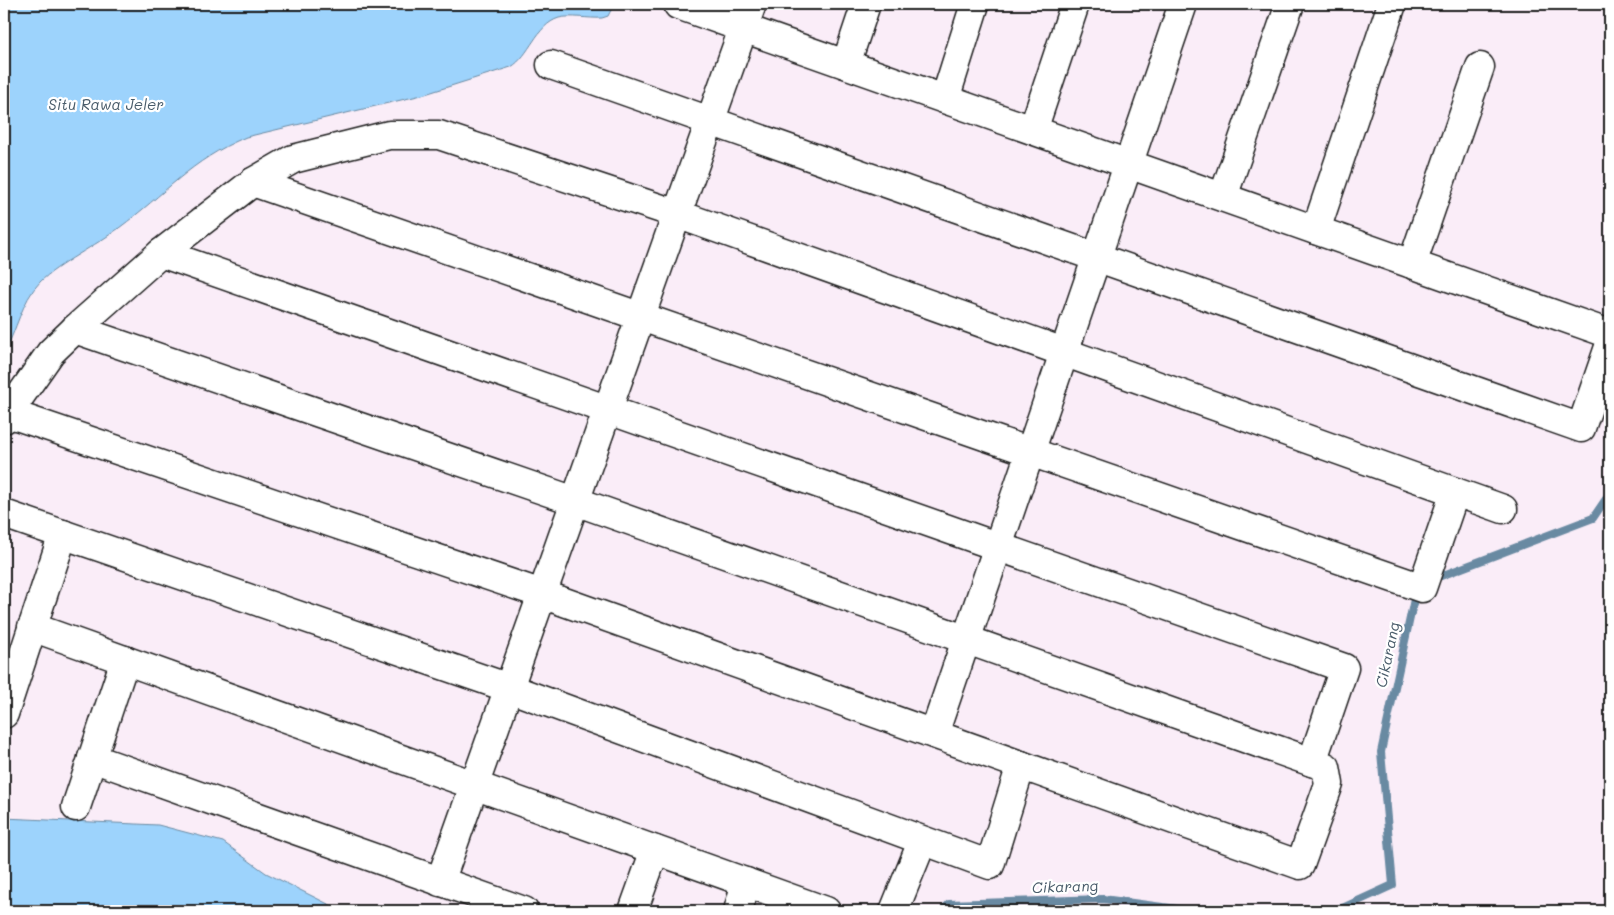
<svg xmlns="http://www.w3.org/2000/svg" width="1614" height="915" viewBox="0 0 1614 915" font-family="Mali,sans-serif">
<rect width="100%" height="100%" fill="#faedf8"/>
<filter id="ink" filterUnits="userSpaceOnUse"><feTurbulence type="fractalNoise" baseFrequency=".02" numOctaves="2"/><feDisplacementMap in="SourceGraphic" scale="10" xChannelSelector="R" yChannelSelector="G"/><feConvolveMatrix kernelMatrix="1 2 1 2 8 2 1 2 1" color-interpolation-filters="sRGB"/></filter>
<g filter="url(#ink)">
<g fill="#9dd3fc" stroke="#698aa2">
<path d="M 4,4 L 614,4 L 608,16 L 602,18 C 589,19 571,15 559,18 C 536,25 530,56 511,67 L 422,95 L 246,137 C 191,160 165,194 119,228 C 97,245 58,264 40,282 C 21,302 17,330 4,353 Z"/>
<polygon points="4,818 158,825 223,842 266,873 332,906 335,911 4,911"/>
</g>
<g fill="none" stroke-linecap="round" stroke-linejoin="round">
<g stroke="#698aa2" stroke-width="8">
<polyline points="1433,579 1593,518 1610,493"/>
<polyline points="942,911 949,904 1103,899 1192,911"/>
<polyline points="1336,911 1393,885 1381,752 1416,590"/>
</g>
<g stroke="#1c1c1c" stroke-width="31">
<g id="street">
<polyline points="678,5 1610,334"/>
<polyline points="846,64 866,4"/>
<polyline points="551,65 1581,428 1610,344"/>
<polyline points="945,99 975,4"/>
<polyline points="1033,130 1075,4"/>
<polyline points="253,182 1422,588 1455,492"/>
<polyline points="1223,197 1290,4"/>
<polyline points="1316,230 1392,4"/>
<polyline points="161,253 1344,668 1312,762"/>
<polyline points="1412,264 1480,67"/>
<polyline points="8,413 542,594 1300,865 1329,784 1326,767 575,501 75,329"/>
<polyline points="4,419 51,352 75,329 161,253 253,182 293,159 389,135 439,135 677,214 752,4"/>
<polyline points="4,514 509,688 990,865 1021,765"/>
<polyline points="32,627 826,911"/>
<polyline points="4,714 63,534"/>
<polyline points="934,734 1183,4"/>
<polyline points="92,758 524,911"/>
<polyline points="76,807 125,660"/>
<polyline points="440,882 677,214 1503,509"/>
<polyline points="633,911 655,850"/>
<polyline points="738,911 746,882"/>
<polyline points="894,911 922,842"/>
</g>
</g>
<use href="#street" stroke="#fff" stroke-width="28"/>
</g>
</g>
<g text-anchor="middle" stroke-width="4.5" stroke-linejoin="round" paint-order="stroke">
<g font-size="15" font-style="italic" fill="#495c6a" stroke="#fff">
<text x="106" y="110">Situ Rawa Jeler</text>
<text transform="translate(1388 655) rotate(-78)" y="5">Cikarang</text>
<text transform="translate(1065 887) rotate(-2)" y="5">Cikarang</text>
</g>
</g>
<rect width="1614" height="915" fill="none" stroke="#fff" stroke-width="20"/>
<rect x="10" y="10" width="1594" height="895" fill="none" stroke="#1c1c1c" stroke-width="2" filter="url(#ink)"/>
</svg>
